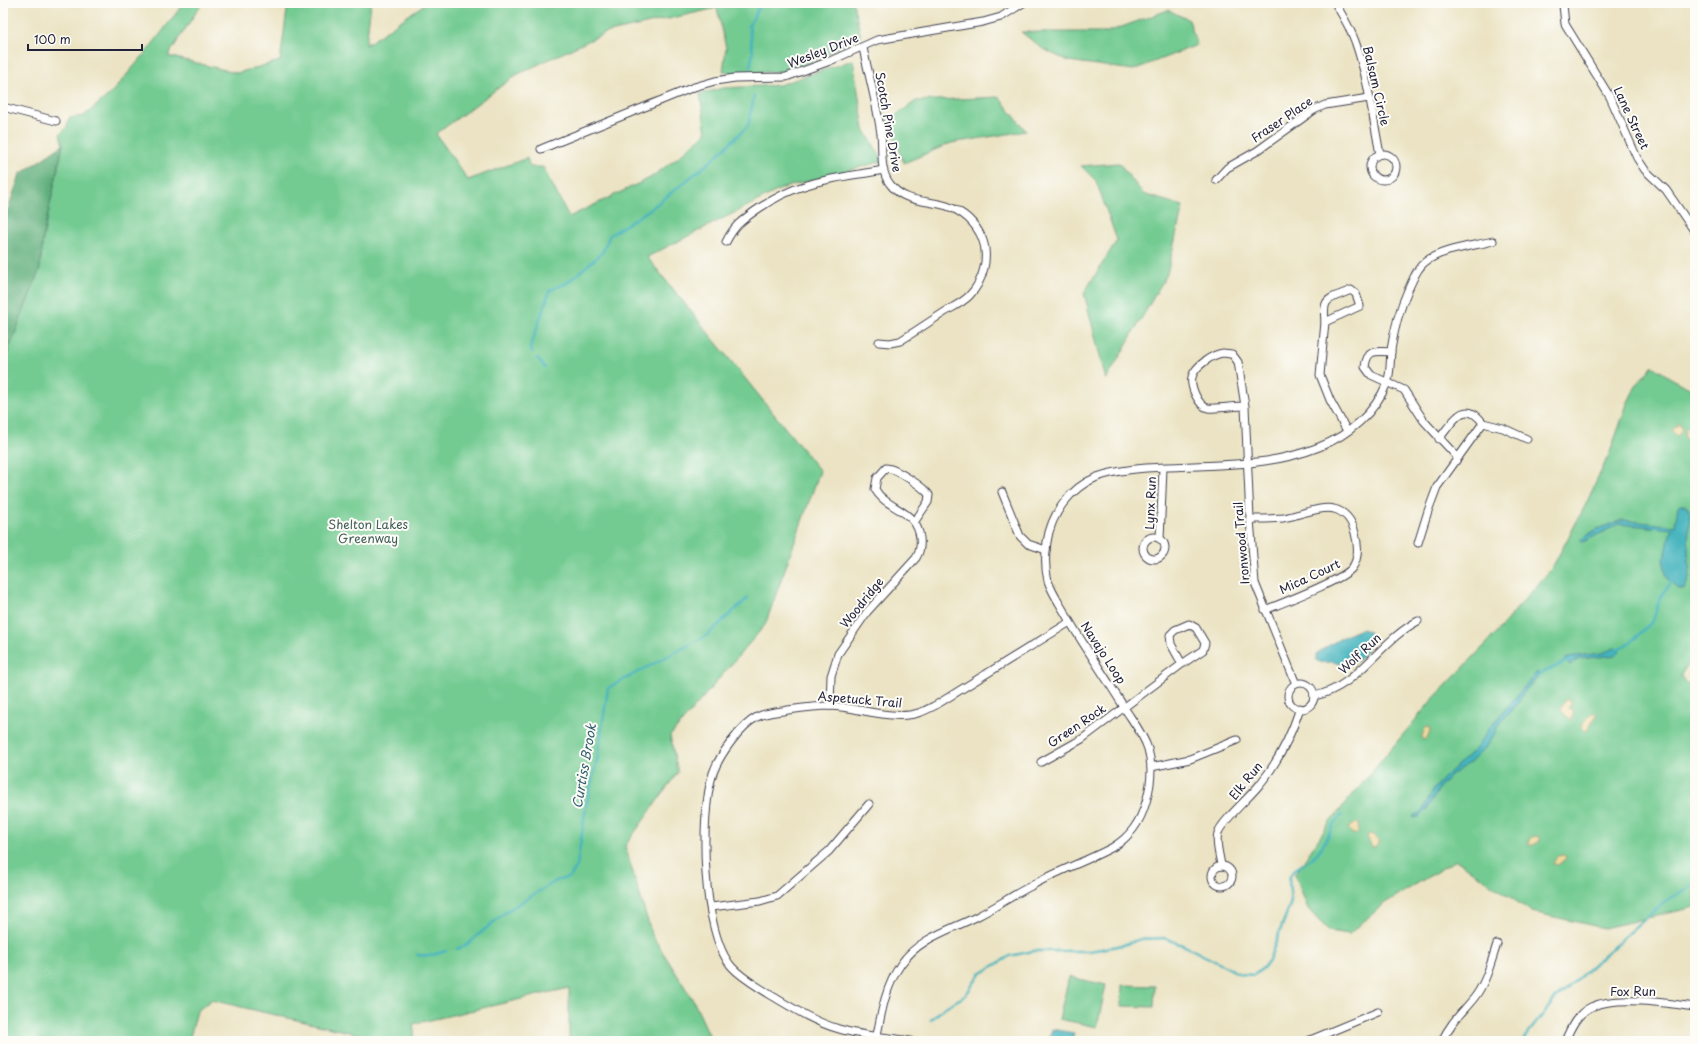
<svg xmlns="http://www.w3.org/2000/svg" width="1698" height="1044" viewBox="0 0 1698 1044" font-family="'Playpen Sans',sans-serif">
<rect width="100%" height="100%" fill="#fdfcf7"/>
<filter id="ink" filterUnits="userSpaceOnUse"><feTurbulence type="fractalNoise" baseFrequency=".025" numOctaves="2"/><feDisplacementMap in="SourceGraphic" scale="8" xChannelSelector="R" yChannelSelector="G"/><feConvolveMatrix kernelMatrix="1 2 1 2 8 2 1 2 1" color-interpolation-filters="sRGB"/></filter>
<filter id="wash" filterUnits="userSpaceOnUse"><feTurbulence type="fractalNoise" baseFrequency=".012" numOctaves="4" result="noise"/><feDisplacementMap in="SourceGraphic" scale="16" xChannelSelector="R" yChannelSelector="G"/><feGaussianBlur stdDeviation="0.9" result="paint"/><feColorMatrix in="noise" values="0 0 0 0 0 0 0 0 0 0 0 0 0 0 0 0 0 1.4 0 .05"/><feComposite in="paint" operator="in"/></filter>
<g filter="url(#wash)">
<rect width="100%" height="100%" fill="#ebe3c3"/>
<g fill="#73cb92" stroke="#4a7666">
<polygon points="184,3 202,3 168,56 237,73 280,61 288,3 371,3 366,45 426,3 853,3 861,37 813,61 785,72 723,72 726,48 717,8 605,33 516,75 436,134 468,180 527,158 530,167 543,167 569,217 650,178 676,159 706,133 700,94 723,88 779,85 853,60 864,129 883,161 783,188 647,257 820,471 765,625 670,736 678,772 625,846 652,935 693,1000 712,1041 569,1041 569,988 413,1024 415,1041 360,1041 361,1035 211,1000 197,1011 189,1041 3,1041 3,365 40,268 43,237 63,145 60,134 67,127 69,118 84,116 111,93 148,50"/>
<polygon points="1168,10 1189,20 1197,45 1133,70 1068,61 1043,49 1021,32 1108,32"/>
<polygon points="999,97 1026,131 951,143 904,163 888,121 916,101"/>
<polygon points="1119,163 1143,194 1183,206 1167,274 1106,380 1084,293 1117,240 1096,181 1081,166"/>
<polygon points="1653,366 1669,377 1691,389 1695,393 1695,651 1681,675 1695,694 1695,907 1604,928 1532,912 1456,860 1385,903 1349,934 1329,931 1308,909 1295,874 1330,822 1432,700 1488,642 1552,568 1585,506 1610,452 1627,404 1638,382"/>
<polygon points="1069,977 1106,985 1097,1027 1059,1019"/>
<polygon points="1122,985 1155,986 1154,1007 1121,1006"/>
</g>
<polygon fill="#5eaf7c" stroke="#40685c" points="63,145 43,237 40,268 3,365 3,224 20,174"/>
<g fill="#eeda9e" stroke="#887e6c">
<polygon points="1678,423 1680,424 1682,429 1678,436 1675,435 1672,430 1676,427"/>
<path d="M 1689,427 C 1693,430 1692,434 1690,439 L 1688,440 L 1684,437 L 1686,428 Z"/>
<polygon points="1566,699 1570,700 1571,704 1568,708 1574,711 1572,717 1570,720 1561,710 1561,706"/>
<path d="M 1595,712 L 1597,714 C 1596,720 1589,724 1587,731 L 1585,731 L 1582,727 C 1583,722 1590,714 1595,712 Z"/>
<polygon points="1429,727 1430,732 1426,739 1423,740 1422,736 1425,728"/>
<polygon points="1356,822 1359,824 1358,832 1356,834 1352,834 1348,828"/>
<polygon points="1369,834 1373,835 1379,841 1376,846 1372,847 1367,837"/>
<polygon points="1536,836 1540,838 1539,842 1533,845 1529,845 1529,840"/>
<polygon points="1564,855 1566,857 1565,859 1558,865 1553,864 1557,856"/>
</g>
<g fill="#45b4be" stroke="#346b7c">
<path d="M 1681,505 L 1685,505 L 1690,509 L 1688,550 L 1690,576 L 1684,590 L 1677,588 L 1668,579 L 1666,574 L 1663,559 C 1669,551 1667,539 1672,529 L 1619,524 L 1587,540 L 1582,542 L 1580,540 L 1597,529 L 1622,520 L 1675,526 L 1678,506 Z"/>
<path d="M 1361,629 L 1369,631 C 1374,644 1361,663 1347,665 C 1341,666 1337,662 1332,662 C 1325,662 1322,664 1316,660 L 1316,654 C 1330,644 1345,635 1361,629 Z"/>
<polygon points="1615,648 1620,652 1617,655 1579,659 1570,665 1565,661 1568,657 1602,653"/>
<polygon points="1537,672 1539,675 1525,691 1517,704 1497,726 1496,732 1485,748 1472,761 1451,775 1440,787 1426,811 1419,817 1413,818 1414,815 1417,815 1423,810 1433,790 1445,777 1477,747 1491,726"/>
<polygon points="1052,1029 1074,1033 1072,1041 1049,1041"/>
</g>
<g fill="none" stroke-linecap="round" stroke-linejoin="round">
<g stroke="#45b4be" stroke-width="2.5">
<polyline points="750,67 753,52 749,26 761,3"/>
<polyline points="532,352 530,348 550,290 567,283 602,253 610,235 652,208 710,162 748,126 754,96"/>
<polyline points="537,358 545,368"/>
<polyline points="1615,651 1631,642 1653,621 1660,598 1673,578"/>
<polyline points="1538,675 1568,661"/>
<polyline points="457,949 466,945 507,911 556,881 570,877 577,866 586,806 597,760 608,688 706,636 748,598"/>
<polyline points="417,955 429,956 446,951"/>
<polyline points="931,1020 945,1007 965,996 980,974 1010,956 1033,951 1090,951 1123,945 1141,939 1164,938 1185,946 1240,974 1254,975 1263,968 1269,960 1291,902 1289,881 1290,876 1294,870 1311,859 1319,851 1328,836 1334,824 1342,815"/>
<polyline points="1522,1041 1555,999 1664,902 1695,884"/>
</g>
</g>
</g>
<g filter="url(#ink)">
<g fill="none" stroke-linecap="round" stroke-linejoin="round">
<g stroke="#403f4f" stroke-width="9">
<g id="street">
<path d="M 1335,3 C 1343,16 1351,29 1356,44 C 1368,79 1373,118 1380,154"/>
<polyline points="1563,5 1565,24 1610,97 1637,158 1645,170 1666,190 1695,232"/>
<path d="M 863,48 C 869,76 877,105 881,134 C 883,150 879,170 890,184 C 904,203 927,200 947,206 C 964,212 975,222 982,238 C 990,257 983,282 969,296 C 963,302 955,306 948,310 C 932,320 916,331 900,341 L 890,343 L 879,342"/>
<polyline points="3,107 56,121"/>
<polyline points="541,149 694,87 715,81 735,78 786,77 830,61 877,40 983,22 1001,17 1023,3"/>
<circle cx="1383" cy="167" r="13"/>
<polyline points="1216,180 1227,168 1257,151 1314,110 1325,105 1369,98"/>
<path d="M 726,242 C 734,226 741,221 755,211 C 771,200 789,190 807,185 C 832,177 858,175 883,170"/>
<path d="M 1351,290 L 1356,294 L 1360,306 L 1325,322 C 1322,296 1329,300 1351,290 Z"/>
<polyline points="1325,322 1320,375 1330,400 1347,431"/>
<path d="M 1391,352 C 1375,351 1367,349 1365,367 L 1371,375 L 1404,390 L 1424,421 L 1458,458"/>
<path d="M 1245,406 C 1234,406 1218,409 1208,408 C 1198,406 1190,386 1192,377 C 1195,366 1213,354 1223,353 C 1226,353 1229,354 1232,354 L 1238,362 L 1245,406 L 1250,519 L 1255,583 L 1296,684"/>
<path d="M 1439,439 C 1452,423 1464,397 1483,423 L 1503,428 L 1527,439"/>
<polyline points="1002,492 1020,536 1028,544 1046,550"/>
<path d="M 1250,519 C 1261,519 1272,519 1283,518 C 1297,516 1322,505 1334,509 C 1346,512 1352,521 1355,533 C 1358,544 1360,557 1352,568 C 1343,580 1282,603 1265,610"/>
<circle cx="1154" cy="548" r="11"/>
<polyline points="1160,539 1163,468"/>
<polyline points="1418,543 1428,511 1437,487 1483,423"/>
<circle cx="1301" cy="696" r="13"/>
<path d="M 1314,696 C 1359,687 1378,642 1418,621"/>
<path d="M 830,706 L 831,676 L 838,654 L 867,612 L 916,558 C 920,552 921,546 920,538 C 917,509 886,510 875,489 L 877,478 L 886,468 C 895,468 924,487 929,495 L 928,502 L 915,521"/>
<polyline points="1041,762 1082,739 1182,664 1203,650 1205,643 1196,628 1189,624 1175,630 1170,635 1171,644 1182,664"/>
<polyline points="1151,767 1190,759 1237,740"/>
<path d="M 1221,866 C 1220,856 1215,843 1218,833 C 1221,822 1251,796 1260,784 C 1278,762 1291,736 1300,708"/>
<circle cx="1222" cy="876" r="10"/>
<polyline points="711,907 760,901 777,896 829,851 869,804"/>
<path d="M 876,1041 C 881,1014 885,987 901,964 C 920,937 951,930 978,916 C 996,907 1013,895 1031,886 C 1057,871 1087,861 1113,847 C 1130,837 1141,820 1146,802 C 1151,785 1153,766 1148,749 C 1144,736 1135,724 1127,712 C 1107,679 1085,648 1066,615 C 1060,604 1052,593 1048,581 C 1045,569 1045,555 1047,542 C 1051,514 1070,488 1097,477 C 1119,469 1145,468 1168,467 C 1219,465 1272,466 1319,447 C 1349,435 1375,413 1387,383 C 1391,373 1390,360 1391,350 C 1394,330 1400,308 1408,290 C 1413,280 1416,269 1425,262 C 1441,249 1474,246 1493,241"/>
<path d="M 910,1041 C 887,1037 862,1036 839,1029 C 814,1022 791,1007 769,994 C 757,986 742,978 732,967 C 702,934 699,815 713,773 C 719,756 740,726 757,717 C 766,712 778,712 788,710 C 802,708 817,706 831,706 C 857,707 893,721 918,713 C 925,711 930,708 936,705 L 1070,622"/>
<polyline points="1308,1041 1378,1012"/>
<path d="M 1442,1041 C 1451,1022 1461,1014 1474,998 C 1486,983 1491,962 1497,944"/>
<path d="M 1565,1041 C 1571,1027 1577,1014 1591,1007 C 1616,995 1668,1003 1695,1007"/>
</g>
</g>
<use href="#street" stroke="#fff" stroke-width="7"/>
</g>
</g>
<g text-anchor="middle" stroke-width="4" stroke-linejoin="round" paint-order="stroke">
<g font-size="12" fill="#22223b" stroke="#fdfcf7">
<text transform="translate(823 51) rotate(-21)" y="4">Wesley Drive</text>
<text transform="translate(1376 86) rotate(77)" y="4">Balsam Circle</text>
<text transform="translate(1631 118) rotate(65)" y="4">Lane Street</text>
<text transform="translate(1282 120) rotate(-34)" y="4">Fraser Place</text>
<text transform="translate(888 122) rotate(80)" y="4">Scotch Pine Drive</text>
<text transform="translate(1151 503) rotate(-88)" y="4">Lynx Run</text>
<text transform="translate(1242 543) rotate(-95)" y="4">Ironwood Trail</text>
<text transform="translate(1310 577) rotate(-25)" y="4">Mica Court</text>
<text transform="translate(862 603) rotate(-51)" y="4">Woodridge</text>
<text transform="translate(1103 653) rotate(57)" y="4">Navajo Loop</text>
<text transform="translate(1360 654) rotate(-43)" y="4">Wolf Run</text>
<text transform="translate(860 700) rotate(5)" y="4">Aspetuck Trail</text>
<text transform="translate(1077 726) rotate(-34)" y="4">Green Rock</text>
<text transform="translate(1246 781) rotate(-51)" y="4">Elk Run</text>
<text x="1633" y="996">Fox Run</text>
</g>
<g font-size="12" fill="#3e5d59" stroke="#fdfcf7">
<text x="368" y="529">Shelton Lakes<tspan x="368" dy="14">Greenway</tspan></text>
</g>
<g font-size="13" font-style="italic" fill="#305c6f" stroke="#fdfcf7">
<text transform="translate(584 766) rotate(-80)" y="5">Curtiss Brook</text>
</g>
</g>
<rect width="1698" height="1044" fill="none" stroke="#fdfcf7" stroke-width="16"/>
<path d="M28 44v6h114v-6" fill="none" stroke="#22223b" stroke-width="2"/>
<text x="34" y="44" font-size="12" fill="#22223b" stroke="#fdfcf7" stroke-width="3" paint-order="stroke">100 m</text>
</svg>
